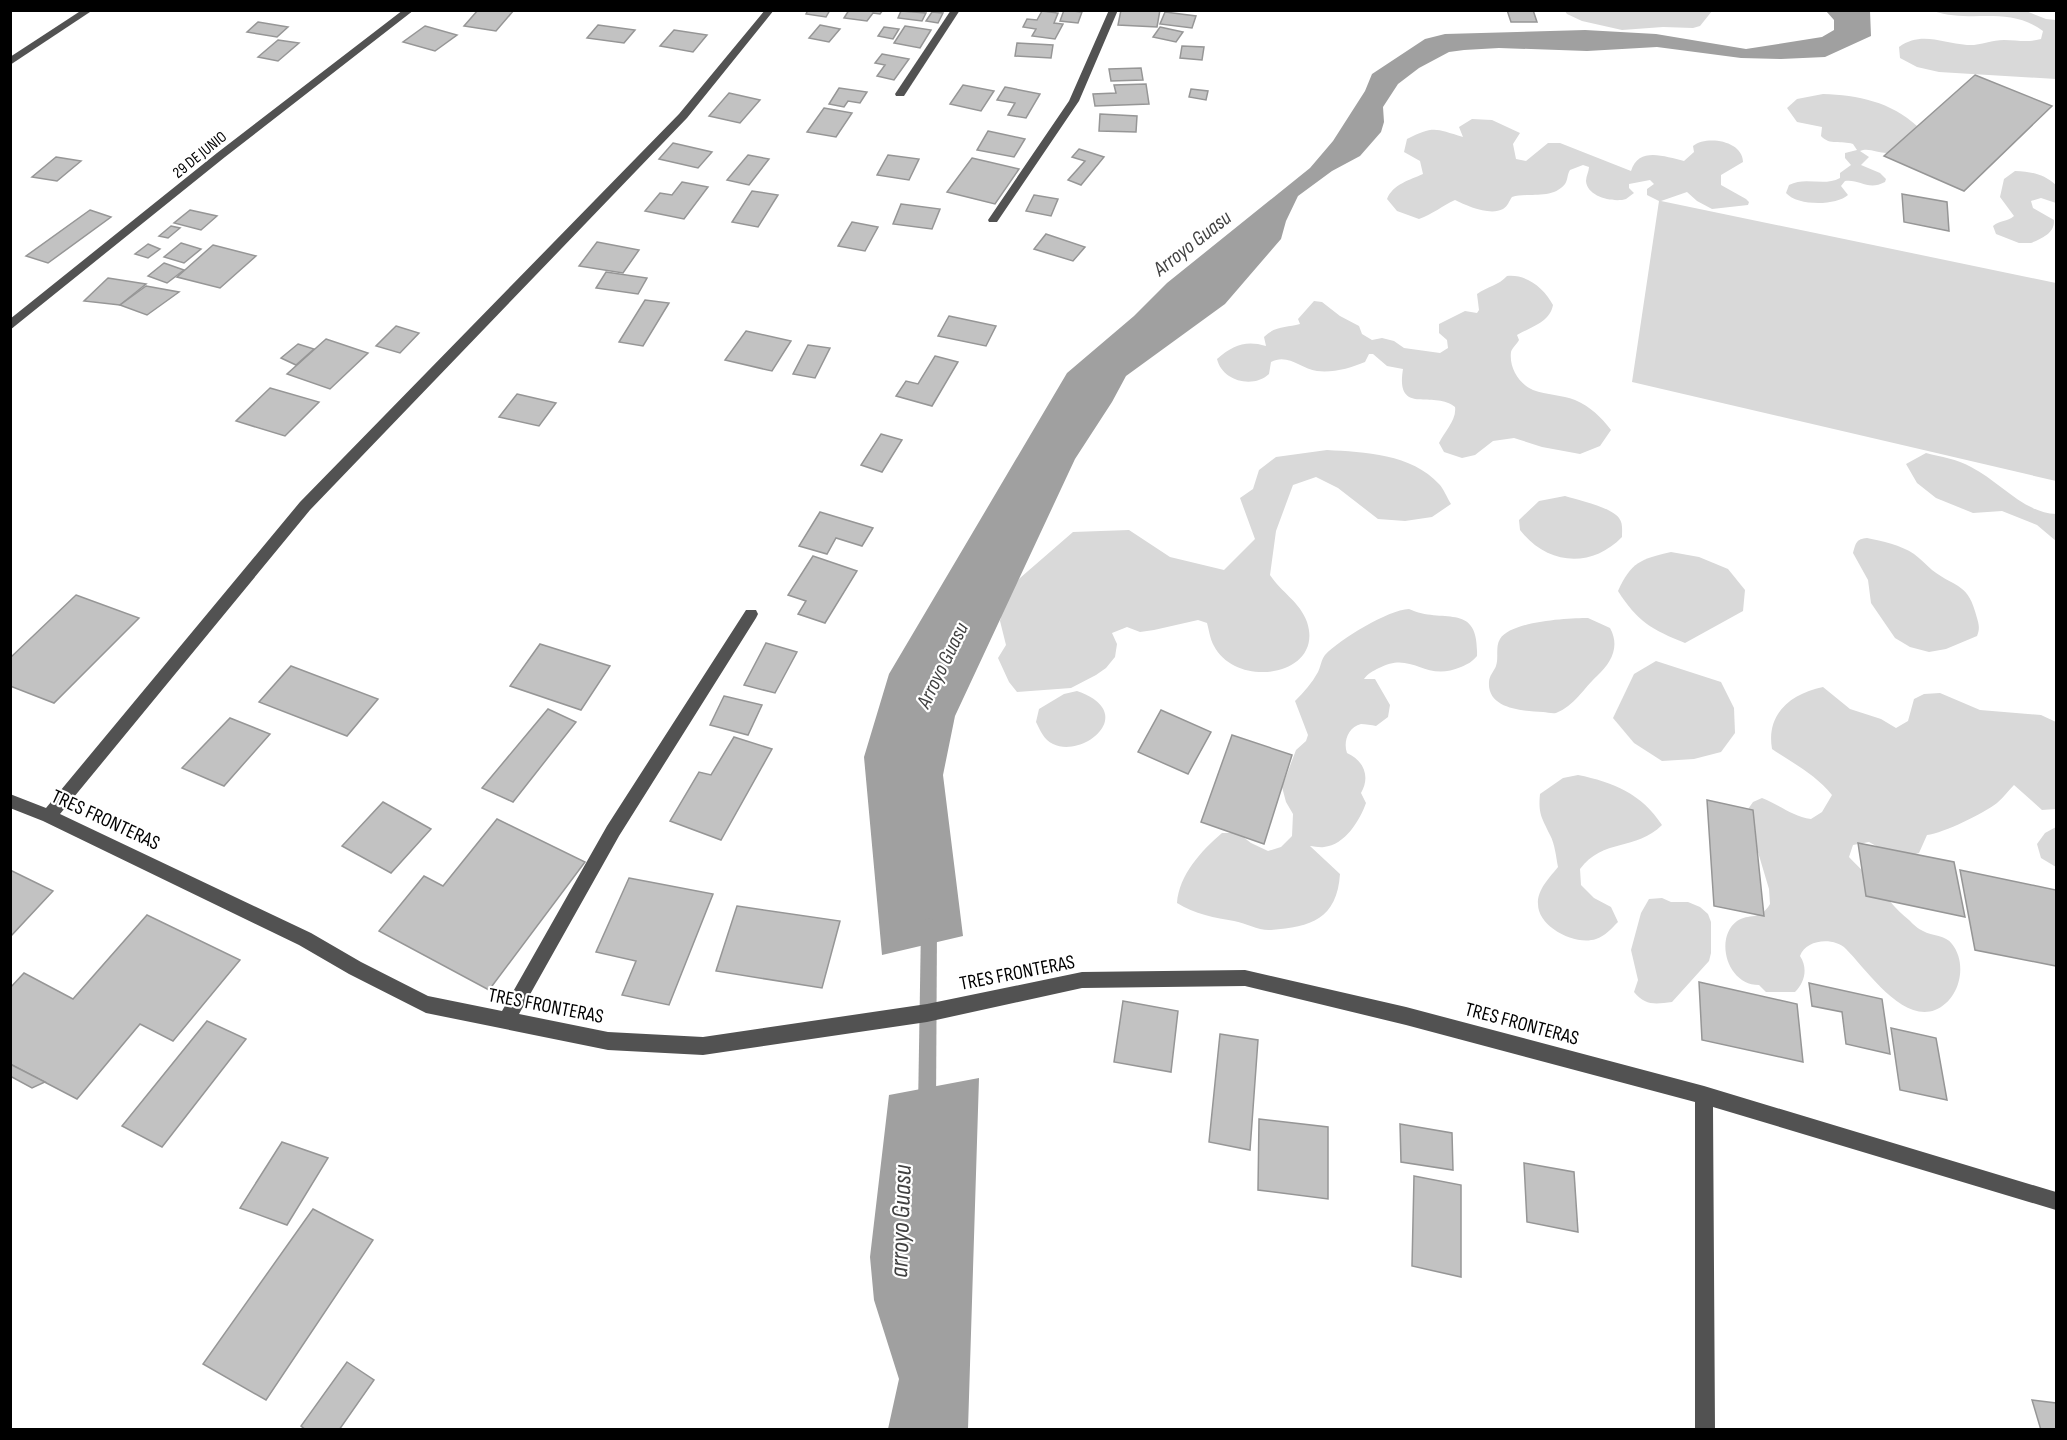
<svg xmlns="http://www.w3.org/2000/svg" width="2067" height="1440" viewBox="0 0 2067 1440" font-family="'Sofia Sans Condensed',sans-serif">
<rect width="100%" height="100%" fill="#fff"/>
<g fill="#d9d9d9">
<polygon points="1565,11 1712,11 1700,26 1693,28 1663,27 1622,30 1582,21 1567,14"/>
<path d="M 1933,11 L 2026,11 L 2046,19 L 2056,20 L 2056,79 L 1939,72 L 1917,67 L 1900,58 L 1899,47 C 1921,31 1942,43 1967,45 C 1979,46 1992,40 2004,40 C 2018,40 2027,43 2041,39 L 2043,31 C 2008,5 1972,24 1933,11 Z"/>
<path d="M 1823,94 C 1858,95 1891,102 1917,126 L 1889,153 C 1879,154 1869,147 1860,151 L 1869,157 L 1861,165 L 1880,173 L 1886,179 L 1885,182 C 1868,191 1860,179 1845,181 L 1841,186 L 1848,195 C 1836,206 1797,206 1786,193 L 1789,185 C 1806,176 1823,187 1840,178 L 1840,173 L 1851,165 L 1845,158 L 1845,153 L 1857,150 L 1853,144 C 1841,140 1830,146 1821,136 L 1822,127 L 1797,122 L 1787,108 L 1797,99 Z"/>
<path d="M 1472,119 L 1492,120 L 1520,133 L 1513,144 L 1516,159 L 1526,161 L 1548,143 L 1560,143 L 1631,171 C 1639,146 1665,157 1684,161 L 1694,152 L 1693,146 C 1707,135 1743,141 1743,162 L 1721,175 L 1721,185 L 1746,199 L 1749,202 L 1748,205 L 1712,209 L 1697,201 L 1687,192 L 1661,201 L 2056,283 L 2056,481 L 1632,382 L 1659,201 L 1647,195 L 1647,189 L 1654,184 L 1650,180 L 1629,184 L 1629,188 L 1634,193 L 1626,199 C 1614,203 1587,197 1586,181 C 1586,176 1589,171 1589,167 L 1583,165 L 1570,170 C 1567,175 1568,179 1565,184 C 1552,200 1529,192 1512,197 C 1509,201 1508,206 1503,209 C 1490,216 1467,206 1455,200 C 1442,206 1433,214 1419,219 L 1397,211 L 1387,199 C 1393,184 1410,180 1423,174 L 1420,161 L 1404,152 L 1407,139 C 1434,125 1436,129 1463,137 L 1459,127 Z"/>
<path d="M 2015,171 C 2033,172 2043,174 2056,185 L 2056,203 L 2041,198 L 2031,201 L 2033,208 L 2054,220 C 2055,233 2042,238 2031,243 L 2019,243 L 1996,234 L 1993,226 C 2000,220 2007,222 2014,216 L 2000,197 L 2004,179 Z"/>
<path d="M 1507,276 C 1527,274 1544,288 1553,305 C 1550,322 1531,327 1517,335 L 1519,340 C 1517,344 1512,348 1511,352 C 1509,368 1519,384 1533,390 C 1547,395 1562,395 1575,400 C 1591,407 1601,417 1611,430 L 1600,446 L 1580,454 L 1542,447 L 1514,438 L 1493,441 L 1475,455 L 1462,458 L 1444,452 L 1439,443 C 1444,432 1457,420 1455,407 C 1433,389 1395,417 1403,369 L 1387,366 L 1373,354 L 1369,354 L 1365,362 C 1351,368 1333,373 1317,371 C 1301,369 1288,353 1271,362 L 1269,374 C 1253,389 1222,381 1217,359 C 1233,345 1246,340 1266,346 L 1264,337 C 1276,325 1287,328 1300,324 L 1298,319 L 1314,301 L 1322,302 L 1340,316 L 1359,326 L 1362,334 L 1372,340 L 1382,338 L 1394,341 L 1404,348 L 1440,353 L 1448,348 L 1447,340 L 1439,333 L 1439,324 L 1465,311 L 1477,313 L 1479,310 L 1477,294 C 1487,287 1499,285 1507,276 Z"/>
<path d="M 1327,450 C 1364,452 1412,454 1439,484 C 1444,489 1447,498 1451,504 L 1432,517 L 1405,521 L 1378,519 L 1338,488 L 1316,477 L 1293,485 L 1276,531 L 1270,575 C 1281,592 1300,602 1307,622 C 1325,676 1237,690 1214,646 C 1210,639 1209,630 1207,623 L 1198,620 L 1154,630 L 1140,632 L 1127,627 L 1112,633 L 1117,644 L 1115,657 L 1106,668 L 1096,675 L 1071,688 L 1017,692 L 1009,682 L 998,658 L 1006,645 L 1000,621 L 1005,597 L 1020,578 L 1073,532 L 1129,530 L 1170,557 L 1224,570 L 1255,539 L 1240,498 L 1253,489 L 1259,470 L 1276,457 Z"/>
<path d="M 1926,453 C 1941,457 1957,459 1971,467 C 1999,481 2024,513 2056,514 L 2056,541 L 2037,525 L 2002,511 L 1973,513 L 1936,498 L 1917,483 L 1906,464 Z"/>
<path d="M 1565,496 C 1578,500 1611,507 1619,518 C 1623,523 1622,530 1622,537 C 1591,569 1547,565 1520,530 L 1519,520 L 1539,501 Z"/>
<path d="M 1867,538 C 1882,541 1901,545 1914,554 C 1921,559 1926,565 1932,570 C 1957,589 1968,582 1977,618 C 1979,625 1980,629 1977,636 L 1946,649 L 1929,652 L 1910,647 L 1895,638 L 1871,603 L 1868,580 L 1853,553 C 1856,543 1856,539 1867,538 Z"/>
<path d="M 1671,552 L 1699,557 L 1728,569 L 1745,590 L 1743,611 L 1685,643 C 1652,630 1637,621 1618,591 C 1631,562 1641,559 1671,552 Z"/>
<path d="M 1409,609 C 1443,625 1479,600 1477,656 C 1472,662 1468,664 1461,667 C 1424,683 1413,650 1379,668 C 1373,671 1368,673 1364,679 L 1375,679 L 1390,705 L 1388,717 L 1376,726 C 1372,725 1365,724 1361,724 C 1348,727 1343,742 1347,753 C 1363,760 1371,776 1361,793 L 1366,803 C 1360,820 1345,845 1324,847 C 1320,848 1314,846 1310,846 L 1340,874 C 1337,919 1311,927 1271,930 C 1259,931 1246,923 1234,921 C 1216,918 1194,914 1177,903 C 1179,875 1201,851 1222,833 L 1238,833 L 1251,843 L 1268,851 L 1281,847 L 1292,836 L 1293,814 L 1286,802 L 1282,787 L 1296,750 L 1306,741 L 1308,735 L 1295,701 C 1304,692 1312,683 1318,672 C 1321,666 1321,660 1325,655 C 1340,639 1388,610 1409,609 Z"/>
<path d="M 1588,618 L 1610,628 C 1620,646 1612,662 1597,676 C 1584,688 1574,706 1556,713 C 1552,714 1547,712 1543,712 C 1525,711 1487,710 1489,682 C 1489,676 1494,671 1496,666 C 1499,657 1495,647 1500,639 C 1511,621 1569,618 1588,618 Z"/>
<polygon points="1656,661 1721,682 1734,708 1735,733 1721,752 1694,759 1662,761 1634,743 1613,718 1634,674"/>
<path d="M 1823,687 L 1850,709 L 1881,719 L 1896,728 L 1908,721 L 1914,699 L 1924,694 L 1940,693 L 1980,710 L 2041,715 L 2056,722 L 2056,809 L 2042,810 L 2014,785 C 2008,791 2004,797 1997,803 C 1984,813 1944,833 1927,835 L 1919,853 L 1905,857 L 1887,852 L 1869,842 L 1853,845 L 1849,857 C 1857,866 1867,874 1874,883 C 1886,896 1895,909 1909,920 C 1913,924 1918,929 1923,931 C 1932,936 1946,935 1952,944 C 1968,964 1960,1000 1935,1010 C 1902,1023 1866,969 1846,949 C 1834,937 1806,939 1800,956 C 1808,968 1805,982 1795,992 L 1766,992 L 1759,985 C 1727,985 1714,938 1737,921 C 1749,913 1760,921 1770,904 L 1769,889 L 1746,812 L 1753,802 L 1762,798 C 1780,805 1792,816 1811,819 L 1822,812 L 1832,795 C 1815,774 1794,764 1772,749 C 1766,714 1790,694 1823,687 Z"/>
<path d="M 1077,691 C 1140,713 1083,759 1053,744 C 1044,740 1040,730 1036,722 L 1039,709 L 1064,694 Z"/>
<path d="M 1578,775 C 1613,782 1642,794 1662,825 C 1636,851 1603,838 1580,869 L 1581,885 L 1594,898 L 1611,907 L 1618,922 C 1611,929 1605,936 1596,939 C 1575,946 1538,927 1538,904 C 1537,890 1550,877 1558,867 C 1556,857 1555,844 1550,835 C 1542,818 1538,814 1540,794 L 1563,778 Z"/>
<polygon points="2056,827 2056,867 2041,858 2037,844 2045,833"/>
<path d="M 1662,898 L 1671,902 L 1688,902 L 1700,907 L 1708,914 L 1711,922 L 1711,953 L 1709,961 L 1672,1002 C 1656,1004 1645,1006 1634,992 L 1638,980 L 1631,950 L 1641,913 L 1649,899 Z"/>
</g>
<g fill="#a0a0a0">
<polygon points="1826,11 1870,11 1871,36 1825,57 1781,59 1741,58 1657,47 1587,51 1499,48 1464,50 1449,52 1419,68 1398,84 1383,107 1384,122 1381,132 1360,156 1332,171 1298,196 1286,221 1281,239 1225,304 1126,376 1112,402 1075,459 955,716 943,775 963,936 882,955 864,757 889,674 1067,373 1134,316 1167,283 1310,168 1333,141 1365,91 1372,74 1425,39 1445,34 1585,30 1656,34 1746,49 1822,37 1834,30 1834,20"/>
<polygon points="979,1078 968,1429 888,1429 899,1379 874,1300 870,1257 889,1095"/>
</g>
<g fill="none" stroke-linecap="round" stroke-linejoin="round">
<polygon fill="#a0a0a0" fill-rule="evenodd" points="929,918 935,920 937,926 936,1109 933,1115 927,1118 921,1115 918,1109 921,926 923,920"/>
</g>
<g fill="#c2c2c2" stroke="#969696" stroke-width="1.5">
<polygon points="478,10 514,10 496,31 464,26"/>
<polygon points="808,10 830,10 826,17 806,14"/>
<polygon points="849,10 883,10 880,14 873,13 867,21 844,18"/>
<polygon points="1064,10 1082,12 1078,23 1060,21"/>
<polygon points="1121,10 1160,10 1157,27 1118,25"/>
<polygon points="1507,10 1533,10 1537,22 1511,22"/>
<polygon points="901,11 926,13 922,21 898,18"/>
<polygon points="1042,11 1058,13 1054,23 1063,24 1055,39 1032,36 1036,29 1023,27 1027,19 1037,20"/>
<polygon points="932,12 943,13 938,23 926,21"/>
<polygon points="1165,12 1196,16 1192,28 1160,24"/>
<polygon points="258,22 288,27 277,37 247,32"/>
<polygon points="598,25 635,30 624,43 587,38"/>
<polygon points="820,25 840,29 829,42 809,38"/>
<polygon points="425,26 457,35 435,51 403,42"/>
<polygon points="905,26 931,30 920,48 894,43"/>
<polygon points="884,27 899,29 893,39 878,36"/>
<polygon points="1160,27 1183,32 1176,42 1153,37"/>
<polygon points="674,30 707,35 693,52 660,46"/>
<polygon points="278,40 299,43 278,61 258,57"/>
<polygon points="1017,43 1053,45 1051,58 1015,56"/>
<polygon points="1182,46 1204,47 1202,60 1180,58"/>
<polygon points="882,54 909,59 894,80 877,76 885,65 875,63"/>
<polygon points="1141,68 1143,80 1111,81 1109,69"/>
<polygon points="1975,75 2052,106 1964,191 1884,156"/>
<polygon points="1146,84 1149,104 1095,106 1093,94 1116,93 1114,85"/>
<polygon points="963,85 994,91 981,111 950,104"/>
<polygon points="1005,87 1040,94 1026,118 1008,115 1015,103 997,100"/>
<polygon points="839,88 867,92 860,103 848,101 844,107 829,104"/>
<polygon points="1191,89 1208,91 1206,100 1189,97"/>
<polygon points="729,93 760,100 740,123 709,116"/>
<polygon points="824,108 852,113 836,137 807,132"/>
<polygon points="1100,114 1137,116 1136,132 1099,131"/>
<polygon points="988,131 1025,139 1014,157 977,150"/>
<polygon points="673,143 712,152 698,168 659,159"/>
<polygon points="1079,149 1104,157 1081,185 1068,180 1085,161 1072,157"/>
<polygon points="748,155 769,159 749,185 727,180"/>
<polygon points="888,155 919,159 909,180 877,175"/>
<polygon points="56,157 81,161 57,181 32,177"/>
<polygon points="972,158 1019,169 995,204 947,192"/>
<polygon points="682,182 708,187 684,219 645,211 660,193 672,195"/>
<polygon points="752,191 778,195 758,227 732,222"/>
<polygon points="1902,194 1947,202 1949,231 1904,222"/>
<polygon points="1034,195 1058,199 1051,216 1026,211"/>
<polygon points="901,204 940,209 932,229 893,224"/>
<polygon points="90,210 111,217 48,263 26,256"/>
<polygon points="190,210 217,216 201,230 174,223"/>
<polygon points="852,222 878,227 865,251 838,246"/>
<polygon points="171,226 180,228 168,238 159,236"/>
<polygon points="1046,234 1085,247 1073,261 1034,249"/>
<polygon points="597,242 639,250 623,273 579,266"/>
<polygon points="181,243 201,249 184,263 164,257"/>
<polygon points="148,244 160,249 148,258 135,254"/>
<polygon points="213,245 256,256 220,288 177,277"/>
<polygon points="164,263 184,270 167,283 148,276"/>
<polygon points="606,272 647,278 638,294 596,288"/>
<polygon points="108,278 146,284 120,305 84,301"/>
<polygon points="146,286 179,292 147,315 120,305"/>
<polygon points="645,300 669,303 643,346 619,342"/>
<polygon points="949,316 996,326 986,346 938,336"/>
<polygon points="396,326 419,333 400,353 376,346"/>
<polygon points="746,331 791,341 772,371 725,360"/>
<polygon points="326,339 368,353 330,389 287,374"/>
<polygon points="298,344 314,349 296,365 281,358"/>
<polygon points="808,345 830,348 815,378 793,374"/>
<polygon points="935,356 958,362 932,406 896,396 906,381 918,384"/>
<polygon points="270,388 319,402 285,436 236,421"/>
<polygon points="517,394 556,403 539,426 499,417"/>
<polygon points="881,434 902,440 882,472 861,465"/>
<polygon points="820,512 873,528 862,546 836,538 827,554 799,546"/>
<polygon points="813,556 857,571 825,623 798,614 806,601 788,595"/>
<polygon points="76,595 139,618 54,703 10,686 10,658"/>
<polygon points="766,643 797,652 775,693 744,685"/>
<polygon points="540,644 610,666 581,710 510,686"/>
<polygon points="291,666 378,699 347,736 259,702"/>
<polygon points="724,696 762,705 748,735 710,725"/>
<polygon points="548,709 576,722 513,802 482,788"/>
<polygon points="1161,710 1211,732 1188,774 1138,752"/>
<polygon points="230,718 270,734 224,786 182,768"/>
<polygon points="1232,735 1292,755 1264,844 1201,822"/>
<polygon points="734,737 772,749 721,840 670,821 699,772 711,775"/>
<polygon points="1707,800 1753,810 1764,916 1714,906"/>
<polygon points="383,802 431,829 391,873 342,846"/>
<polygon points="497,819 585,862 489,990 379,931 424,876 443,886"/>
<polygon points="1858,843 1954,862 1965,917 1866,896"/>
<polygon points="10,870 53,891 10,937"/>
<polygon points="1960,870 2056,890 2056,966 1975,950"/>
<polygon points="629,878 713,894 669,1005 622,995 636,961 596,952"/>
<polygon points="737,906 840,921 822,988 716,971"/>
<polygon points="147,915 240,960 173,1041 140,1024 77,1099 10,1064 10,988 24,973 73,999"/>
<polygon points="1699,982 1797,1004 1803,1062 1702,1040"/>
<polygon points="1809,983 1882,999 1890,1054 1846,1044 1842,1012 1812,1006"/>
<polygon points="1123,1001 1178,1011 1171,1072 1114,1062"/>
<polygon points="207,1021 246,1039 162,1147 122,1126"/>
<polygon points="1891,1028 1936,1038 1947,1100 1900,1090"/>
<polygon points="1220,1034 1258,1040 1250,1150 1209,1142"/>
<polygon points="10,1064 45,1082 32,1088 10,1076"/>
<polygon points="1259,1119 1328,1127 1328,1199 1258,1190"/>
<polygon points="1400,1124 1452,1133 1453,1170 1401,1162"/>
<polygon points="282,1142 328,1158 287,1225 240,1208"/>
<polygon points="1524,1163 1574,1172 1578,1232 1527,1222"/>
<polygon points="1414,1176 1461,1185 1461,1277 1412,1266"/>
<polygon points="313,1209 373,1240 266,1400 203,1364"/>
<polygon points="347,1362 374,1380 339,1430 306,1430 301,1426"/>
<polygon points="2032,1400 2056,1403 2056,1430 2041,1430"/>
</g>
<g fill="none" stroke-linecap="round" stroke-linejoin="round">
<g fill="#525252" fill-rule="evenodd">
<polygon points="82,10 93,10 10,65 10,57"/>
<polygon points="403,10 414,10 225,157 10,330 10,319 217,153"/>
<polygon points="765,10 774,10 687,118 310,510 60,814 311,933 361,962 428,996 502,1011 607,826 746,610 756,610 758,614 756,618 619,836 519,1014 608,1032 703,1037 927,1004 1082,972 1245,970 1406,1007 1704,1086 2056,1192 2056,1210 1713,1107 1715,1430 1695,1430 1695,1102 1406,1025 1245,986 1082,988 927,1022 703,1055 608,1050 426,1013 349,974 299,945 43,821 10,808 10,794 46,808 300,502 679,114"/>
<polygon points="951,10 960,10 904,96 896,96 895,94"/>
<polygon points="1109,10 1118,10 1079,101 997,222 989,222 988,220 1069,101"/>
</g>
</g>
<g text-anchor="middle" stroke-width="4.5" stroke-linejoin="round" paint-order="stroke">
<g font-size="16" fill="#000" stroke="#fff">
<text transform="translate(199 154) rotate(-39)" y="6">29 DE JUNIO</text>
</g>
<g font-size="20" fill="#000" stroke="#fff">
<text transform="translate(106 819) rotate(25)" y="7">TRES FRONTERAS</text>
<text transform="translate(1017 972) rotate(-11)" y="7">TRES FRONTERAS</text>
<text transform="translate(546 1005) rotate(11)" y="7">TRES FRONTERAS</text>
<text transform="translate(1522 1023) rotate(15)" y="7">TRES FRONTERAS</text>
</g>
<g font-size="21" font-style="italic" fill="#414141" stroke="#fff">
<text transform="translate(1192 243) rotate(-38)" y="7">Arroyo Guasu</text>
<text transform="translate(942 665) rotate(-64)" y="7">Arroyo Guasu</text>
</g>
<g font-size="26" font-style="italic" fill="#414141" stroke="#fff">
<text transform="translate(900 1221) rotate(-88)" y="9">arroyo Guasu</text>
</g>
</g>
<rect width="2067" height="1440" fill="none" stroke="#000000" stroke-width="24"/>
</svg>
